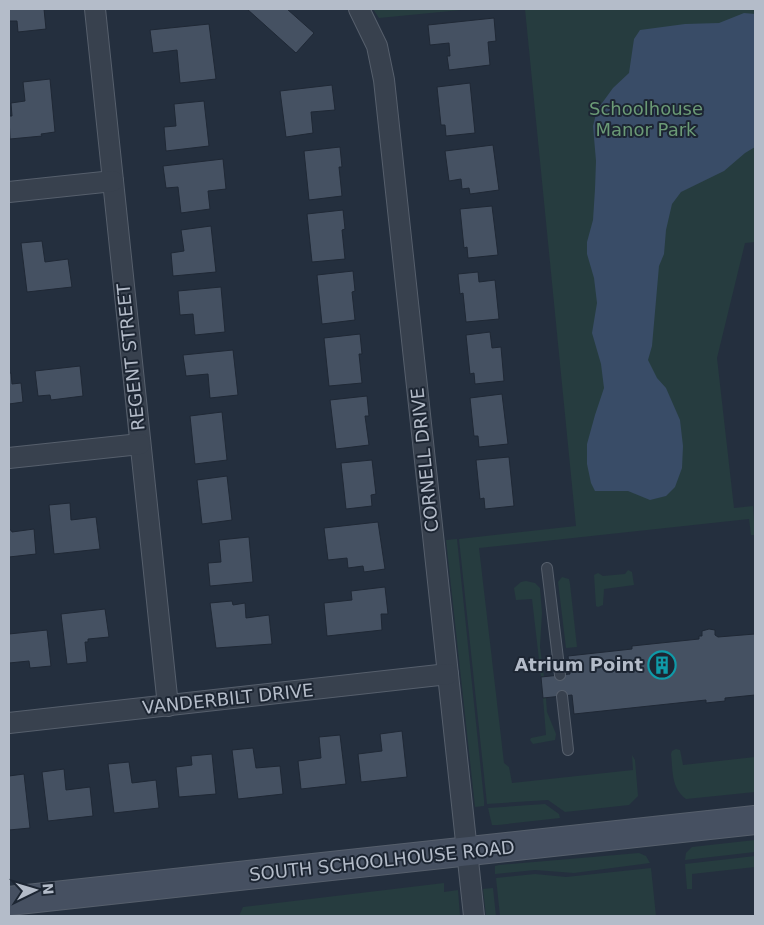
<svg xmlns="http://www.w3.org/2000/svg" width="764" height="925" viewBox="0 0 764 925" font-family="'DejaVu Sans',sans-serif">
<rect width="100%" height="100%" fill="#242f3e"/>
<g fill="#263c3f">
<polygon points="373,9 471,9 379,18"/>
<polygon points="525,9 755,9 755,242 745,243 717,358 734,508 753,506 755,535 751,535 749,519 479,548 504,763 509,767 512,783 633,770 632,755 635,760 638,796 629,805 565,812 548,800 487,804 459,539 576,526"/>
<polygon points="457,539 484,800 484,806 475,807 446,540"/>
<polygon points="628,570 632,572 634,585 604,589 603,605 598,607 596,606 594,575 598,573 603,576 625,574"/>
<polygon points="562,577 569,579 570,584 577,647 566,648 558,582"/>
<polygon points="526,581 535,583 540,588 542,613 540,647 544,677 541,677 532,599 516,600 514,588 521,582"/>
<polygon points="543,698 546,698 547,712 556,734 555,740 533,744 530,740 531,738 546,735"/>
<path d="M 676,749 L 680,750 L 683,765 L 755,757 L 755,792 L 686,799 C 671,788 673,771 671,754 L 672,751 Z"/>
<polygon points="545,804 559,814 560,818 498,825 492,825 488,808"/>
<polygon points="755,840 755,852 685,860 686,853 692,847"/>
<polygon points="639,853 646,856 650,863 574,873 535,870 495,874 495,866 499,865"/>
<polygon points="755,856 755,867 692,874 692,889 687,889 685,864"/>
<polygon points="651,868 656,916 500,916 496,878 535,874 566,877"/>
<polygon points="444,883 444,892 458,890 460,916 239,916 243,907"/>
<polygon points="493,888 496,916 486,916 483,889"/>
</g>
<polygon fill="#394c67" points="744,13 755,14 755,147 745,153 724,171 681,192 672,204 666,230 664,254 659,266 652,346 648,360 657,378 666,388 680,420 683,446 682,468 675,487 666,496 650,500 628,491 595,491 591,483 587,464 587,444 595,415 604,388 601,364 592,333 597,303 594,278 587,254 587,242 593,220 595,189 596,161 593,126 597,110 613,88 629,73 634,39 640,30 685,24 719,23"/>
<g fill="#455162" stroke="#1f2835">
<polygon points="9,9 44,9 46,29 18,32 17,21 9,21"/>
<polygon points="247,9 287,9 314,33 296,53"/>
<polygon points="494,18 496,41 488,42 490,65 449,70 447,56 450,56 449,43 430,45 428,25"/>
<polygon points="209,24 216,79 180,83 177,50 153,53 150,30"/>
<polygon points="50,79 55,132 41,134 42,136 10,139 9,116 12,116 11,103 25,101 23,82"/>
<polygon points="470,83 475,133 446,136 445,125 441,125 437,87"/>
<polygon points="332,85 335,110 311,112 313,133 286,137 280,91"/>
<polygon points="204,101 209,146 166,151 164,127 176,126 174,104"/>
<polygon points="493,145 499,190 470,194 469,188 462,189 461,179 449,181 445,151"/>
<polygon points="340,147 342,167 339,167 342,196 309,200 304,151"/>
<polygon points="223,159 226,189 208,191 210,209 181,213 178,187 166,188 163,166"/>
<polygon points="492,206 498,255 468,258 467,247 464,248 460,209"/>
<polygon points="343,210 345,229 342,230 345,259 312,262 307,214"/>
<polygon points="211,226 216,272 173,276 171,253 184,251 181,230"/>
<polygon points="42,241 45,262 68,259 72,287 27,292 21,243"/>
<polygon points="353,271 355,291 352,292 355,320 322,324 317,275"/>
<polygon points="478,272 479,282 495,280 499,319 466,322 463,293 460,294 458,274"/>
<polygon points="221,287 225,332 195,335 193,314 180,315 178,291"/>
<polygon points="490,332 492,348 501,347 504,381 475,384 474,373 470,374 466,335"/>
<polygon points="360,334 362,354 359,354 362,383 329,386 324,338"/>
<polygon points="233,350 238,395 210,398 208,374 186,376 183,355"/>
<polygon points="80,366 83,396 51,400 50,395 38,396 35,371"/>
<polygon points="9,373 11,373 12,384 21,383 23,402 9,404"/>
<polygon points="502,394 508,444 479,447 478,436 474,436 470,398"/>
<polygon points="367,396 369,416 365,416 369,445 336,449 330,400"/>
<polygon points="222,412 227,460 195,464 190,416"/>
<polygon points="509,457 514,506 485,509 484,498 480,499 476,460"/>
<polygon points="372,460 376,494 371,495 372,506 346,509 341,463"/>
<polygon points="227,476 232,520 202,524 197,480"/>
<polygon points="70,503 71,520 96,517 100,549 54,554 49,505"/>
<polygon points="378,522 385,569 364,572 363,566 348,568 347,558 328,560 324,528"/>
<polygon points="34,529 36,554 9,557 9,530 11,530 12,532"/>
<polygon points="249,537 253,582 210,586 208,563 221,562 219,540"/>
<polygon points="385,587 388,614 381,614 382,630 327,636 324,603 352,600 351,591"/>
<polygon points="232,601 233,605 245,603 246,618 269,615 272,644 216,648 210,603"/>
<polygon points="105,609 109,637 88,639 88,642 85,642 87,662 67,664 61,614"/>
<polygon points="709,629 715,630 715,635 718,637 755,634 755,695 725,698 725,701 706,703 706,700 574,714 572,695 543,698 541,677 570,674 568,656 632,649 632,646 699,639 699,636 702,636 702,631"/>
<polygon points="47,630 51,666 30,668 29,661 9,663 9,634"/>
<polygon points="402,731 407,777 361,782 358,754 382,751 380,734"/>
<polygon points="340,735 346,784 301,789 298,761 321,758 319,737"/>
<polygon points="253,748 256,768 280,766 283,794 238,799 232,750"/>
<polygon points="212,754 216,794 179,797 176,767 192,765 191,756"/>
<polygon points="129,762 132,783 156,780 159,808 114,813 108,764"/>
<polygon points="64,769 66,790 90,787 93,816 48,821 42,772"/>
<polygon points="24,774 30,828 9,830 9,776"/>
</g>
<g fill="none" stroke-linecap="round" stroke-linejoin="round">
<g stroke="#565f6c" stroke-width="12">
<g id="lane">
<polyline points="547,568 560,675"/>
<polyline points="562,696 568,750"/>
</g>
</g>
<g stroke="#565f6c" stroke-width="22">
<g id="street">
<polyline points="95,9 168,706"/>
<polyline points="359,9 377,46 384,80 474,916"/>
<polyline points="9,192 113,181"/>
<polyline points="9,458 140,444"/>
<polyline points="9,723 448,674"/>
</g>
</g>
<g stroke="#565f6c" stroke-width="30">
<polyline id="secondary" points="9,901 755,820"/>
</g>
<use href="#lane" stroke="#38414e" stroke-width="10"/>
<use href="#street" stroke="#38414e" stroke-width="20"/>
<use href="#secondary" stroke="#465061" stroke-width="28"/>
</g>
<defs>
<g id="building-ring" transform="scale(1.4375)"><circle r="9.5" fill="#1d2633" stroke="#0f9aa8" stroke-width="1.5"/><path d="M-4-6H4V6H1V3H-1V6H-4ZM-2.5-4.3h1.7v1.8h-1.7ZM.8-4.3h1.7v1.8H.8ZM-2.5-1h1.7V.8h-1.7ZM.8-1h1.7V.8H.8Z" fill="#0f9aa8"/></g>
</defs>
<g fill-rule="evenodd">
<use href="#building-ring" x="662" y="665"/>
</g>
<g text-anchor="middle" stroke-width="4" stroke-linejoin="round" paint-order="stroke">
<g font-size="18" fill="#6b9a76" stroke="#1d2633">
<text x="646" y="115">Schoolhouse<tspan x="646" dy="21">Manor Park</tspan></text>
</g>
<g font-size="18" fill="#b4bcc9" stroke="#1d2633">
<text transform="translate(131 357) rotate(-96)" y="6">REGENT STREET</text>
<text transform="translate(425 460) rotate(-96)" y="6">CORNELL DRIVE</text>
<text transform="translate(228 699) rotate(-6)" y="6">VANDERBILT DRIVE</text>
<text transform="translate(382 861) rotate(-6)" y="6">SOUTH SCHOOLHOUSE ROAD</text>
</g>
<g font-size="18" font-weight="bold" fill="#b4bcc9" stroke="#1d2633" text-anchor="end">
<text x="643" y="671">Atrium Point</text>
</g>
</g>
<rect width="764" height="925" fill="none" stroke="#b4bcc9" stroke-width="20"/>
<g transform="translate(35 890) rotate(85)" stroke="#1d2633" stroke-width="4" paint-order="stroke">
<path d="M0-4L9 19L0 12L-9 19Z" fill="#b4bcc9"/>
<text y="-8" font-size="14" font-weight="bold" text-anchor="middle" fill="#b4bcc9">N</text>
</g>
</svg>
